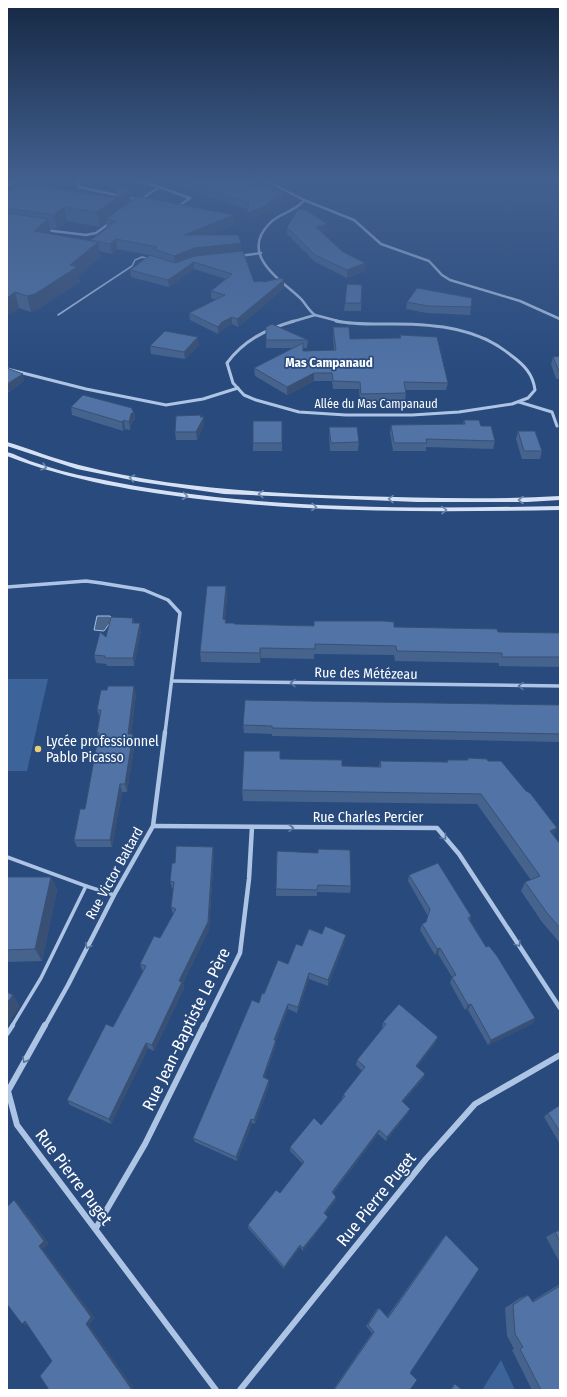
<svg xmlns="http://www.w3.org/2000/svg" width="567" height="1397" viewBox="0 0 567 1397" font-family="'Fira Sans Condensed',sans-serif">
<rect width="100%" height="100%" fill="#284a7d"/>
<g fill="#3c639a">
<polygon points="7,679 48,679 27,771 7,771"/>
<polygon points="501,1360 515,1390 482,1390"/>
</g>
<polygon fill="#4b6489" stroke="#a2bfe4" points="97,616 110,616 112,620 104,631 94,630"/>
<g fill="none" stroke-linecap="round" stroke-linejoin="round">
<polyline stroke="#aec4e4" stroke-width="1.5" points="58,315 132,266 135,260 142,257 149,259"/>
<g stroke="#aec4e4" stroke-width="3.5">
<polyline points="7,857 86,886"/>
<polyline points="12,1026 41,978 86,886 114,895"/>
</g>
<polyline stroke="#aec4e4" stroke-width="4.5" points="7,1034 13,1025"/>
<g stroke="#aec4e4" stroke-width="2.5">
<polyline points="84,179 77,183 79,187 139,200"/>
<polyline points="135,179 159,187"/>
<polyline points="263,179 304,200 354,220 381,244 429,261 442,275 450,280 520,301 560,319"/>
<polyline points="140,200 159,187 190,198 177,207"/>
<path d="M 304,200 C 296,212 278,213 269,224 C 240,254 278,278 299,297 C 305,302 308,310 315,315"/>
<polyline points="45,230 86,235 96,233 111,222"/>
<polyline points="239,256 261,253"/>
<polyline points="315,315 342,322"/>
<polyline points="291,322 315,315"/>
</g>
<g stroke="#aec4e4" stroke-width="3">
<path d="M 294,321 C 267,329 244,340 227,363 L 233,383 L 244,395 L 256,400 L 299,412 L 346,415 L 412,415 L 459,412 L 512,404 L 528,398 L 535,390 C 533,374 524,365 512,356 C 479,328 436,324 394,324 C 375,324 355,325 336,321"/>
<polyline points="7,369 86,389 166,405 203,399 238,388"/>
<polyline points="519,402 552,412 557,426"/>
</g>
<g stroke="#aec4e4" stroke-width="3.5">
<polyline points="7,587 86,581 101,583 144,590 168,600 180,613 165,733"/>
<polyline points="173,681 560,686"/>
</g>
<g stroke="#aec4e4" stroke-width="4.5">
<polyline points="153,826 437,828 459,854 560,1008"/>
<polyline points="45,1026 68,985 114,895 153,826 165,732"/>
<polyline points="204,1026 240,953 249,879 252,827"/>
</g>
<g stroke="#aec4e4" stroke-width="6">
<polyline points="45,1025 8,1091 17,1125 216,1390"/>
<polyline points="96,1228 145,1144 204,1025"/>
<polyline points="240,1390 426,1159 475,1104 560,1055"/>
</g>
<g fill="#aec4e4" fill-rule="evenodd">
<polygon points="17,179 21,179 7,187 7,185"/>
<polygon points="27,179 31,179 7,195 7,192"/>
</g>
<g fill="#d6e2f4" fill-rule="evenodd">
<path d="M 7,442 C 31,449 54,459 79,465 C 169,488 262,493 355,496 C 423,498 492,500 560,496 L 560,500 L 527,502 L 417,502 L 224,494 L 141,482 L 77,469 L 7,446 Z"/>
<path d="M 7,452 C 15,454 22,458 30,461 C 50,468 72,474 94,478 C 246,510 405,509 560,506 L 560,510 C 442,512 324,513 207,500 C 139,492 71,481 7,456 Z"/>
</g>
</g>
<g fill="#46638e" fill-rule="evenodd">
<path d="M 85,179 L 134,179 L 134,182 L 120,188 L 130,189 L 131,201 L 234,215 L 235,225 L 209,235 L 241,243 L 241,251 L 254,282 L 264,282 L 284,288 L 238,327 L 232,324 L 223,329 L 218,334 L 190,320 L 189,313 L 216,300 L 211,298 L 211,291 L 226,279 L 194,269 L 169,287 L 131,277 L 130,270 L 155,257 L 154,256 L 117,249 L 112,254 L 99,251 L 100,257 L 78,276 L 80,282 L 38,309 L 31,312 L 19,308 L 7,316 L 7,193 L 116,198 L 118,188 L 85,182 ZM 67,221 L 100,227 L 106,222 L 107,228 L 91,241 L 51,234 L 50,228 L 57,229 Z"/>
<polygon points="154,179 245,179 284,199 263,214 247,220 247,213 248,210"/>
<polygon points="287,227 327,231 322,232 343,252 365,263 364,271 347,278 315,262 287,234"/>
<polygon points="362,285 361,311 344,311 345,303"/>
<polygon points="407,302 471,307 470,315 427,313 406,309"/>
<polygon points="333,327 350,339 400,338 400,335 448,383 446,390 406,390 406,393 405,401 360,402 359,389 333,389 332,381 314,381 287,395 255,376 254,368 293,348 266,348 266,340 308,340 307,348 303,348 303,351 334,351 333,334"/>
<polygon points="199,345 185,359 151,354 150,346"/>
<polygon points="560,356 560,379 556,379 551,364 553,357"/>
<polygon points="7,368 24,381 9,392 7,391"/>
<polygon points="71,407 132,408 132,410 134,411 135,419 132,422 130,430 125,429 123,431 72,415"/>
<polygon points="201,415 204,425 197,440 176,440 175,432"/>
<polygon points="464,420 481,426 495,441 493,449 426,447 426,451 393,451 390,433 391,425 463,424"/>
<polygon points="282,421 282,451 253,451 253,443"/>
<polygon points="329,427 359,442 358,451 330,451 329,436"/>
<polygon points="518,431 542,451 540,459 522,459 516,439"/>
<polygon points="226,586 227,596 225,620 226,620 226,623 234,624 394,627 498,632 560,633 560,667 499,666 499,663 395,661 394,655 314,654 314,659 261,658 260,663 201,662 200,652"/>
<polygon points="133,618 134,623 141,631 134,666 107,666 106,664 96,663 94,655 106,637"/>
<polygon points="136,694 131,734 135,742 127,792 122,792 112,847 77,847 74,840 85,809 98,739 97,733 100,718 97,710"/>
<polygon points="560,705 560,742 272,736 272,734 244,733 243,725"/>
<polygon points="468,758 488,761 526,791 557,828 553,835 560,844 560,943 542,922 521,891 525,882 531,880 477,804 243,801 242,790 280,759 342,766 379,767 380,761 447,762 447,760 468,760"/>
<polygon points="277,851 351,886 350,893 317,892 317,896 276,896"/>
<polygon points="214,854 209,929 183,983 184,988 154,1051 148,1048 111,1124 70,1105 67,1100 113,1027 143,971 142,970 140,964 160,938 174,914 173,914 171,907 173,888 172,888 170,881 175,863"/>
<polygon points="409,875 471,916 470,920 486,947 535,1018 532,1024 488,1045 468,1010 465,1010 450,983 452,977 438,954 435,955 420,930 422,924 426,922 428,916 408,881"/>
<polygon points="7,877 51,877 57,890 42,961 7,962"/>
<polygon points="322,934 345,941 328,986 309,979 297,1013 288,1009 276,1040 276,1045 264,1078 269,1080 269,1085 255,1124 252,1123 237,1161 195,1142 193,1138 264,994 302,946"/>
<polygon points="383,1022 436,1042 417,1067 425,1074 423,1079 403,1102 408,1113 386,1141 378,1134 333,1193 336,1197 336,1200 325,1214 327,1219 303,1251 300,1247 284,1269 248,1228 248,1225 280,1193 303,1164 290,1151 290,1147 321,1125 342,1099 343,1095 362,1071 356,1065 357,1060 383,1028 382,1027"/>
<polygon points="560,1105 560,1144 544,1117 548,1113"/>
<polygon points="560,1229 560,1263 546,1237"/>
<polygon points="446,1235 410,1373 410,1390 333,1390 372,1333 366,1326 377,1309 379,1308 387,1317 443,1238"/>
<polygon points="560,1284 560,1390 532,1390 512,1350 514,1349 507,1336 505,1308 520,1298 528,1295 532,1301"/>
<polygon points="454,1384 455,1384 462,1390 450,1390"/>
</g>
<g fill="#395074">
<polygon points="124,179 134,179 134,182 118,188 117,181"/>
<polygon points="130,189 132,204 106,219 106,222 100,227 97,212"/>
<polygon points="284,192 284,199 263,214 247,220 247,213"/>
<polygon points="64,207 67,221 57,229 54,215"/>
<polygon points="234,215 235,225 185,244 184,235"/>
<polygon points="48,219 51,234 34,231"/>
<polygon points="327,224 327,231 316,234 316,227"/>
<polygon points="116,239 117,249 112,254 110,244"/>
<polygon points="98,242 100,257 78,276 80,282 38,309 31,312 27,296 70,265"/>
<polygon points="241,243 241,252 175,266 174,256 194,248"/>
<polygon points="194,262 194,269 169,287 168,280"/>
<polygon points="365,263 364,271 347,278 347,270"/>
<polygon points="284,280 284,288 238,327 237,319"/>
<polygon points="15,292 19,308 7,316 7,298"/>
<polygon points="232,317 232,324 223,329 218,334 218,327 222,322"/>
<polygon points="198,337 199,345 185,359 184,352"/>
<polygon points="314,373 314,381 287,395 287,387"/>
<polygon points="23,374 24,381 9,392 7,385"/>
<polygon points="132,408 133,412 134,411 135,419 132,422 130,430 129,422"/>
<polygon points="201,415 201,422 204,417 204,425 197,440 196,432"/>
<polygon points="124,420 125,429 123,431 122,422"/>
<polygon points="226,586 227,596 224,629 223,619"/>
<polygon points="140,623 141,631 134,666 133,658"/>
<polygon points="260,648 261,658 260,663"/>
<polygon points="134,686 136,694 130,742 128,734"/>
<polygon points="133,734 135,742 127,792 125,784"/>
<polygon points="120,784 122,792 112,847 110,840"/>
<polygon points="557,828 552,838 550,831"/>
<polygon points="213,847 214,854 209,929 183,983 184,988 154,1051 152,1045 179,981"/>
<polygon points="51,877 57,890 42,961 35,949"/>
<polygon points="346,935 345,941 328,986 328,980"/>
<polygon points="440,948 438,954 435,955 437,949"/>
<polygon points="309,973 309,979 297,1013 298,1007"/>
<polygon points="13,995 20,1006 7,1026 7,1003"/>
<polygon points="288,1004 288,1009 276,1040 276,1045 263,1082 263,1077 274,1040"/>
<polygon points="471,1004 468,1010 465,1010 468,1005"/>
<polygon points="535,1018 532,1024 488,1045 491,1040"/>
<polygon points="438,1037 436,1042 414,1071 416,1066"/>
<polygon points="146,1043 148,1048 111,1124 109,1119"/>
<polygon points="425,1074 423,1079 400,1106 402,1101"/>
<polygon points="269,1080 269,1085 255,1124 254,1120"/>
<polygon points="410,1109 408,1113 386,1141 387,1137"/>
<polygon points="251,1119 252,1123 237,1161 236,1157"/>
<polygon points="379,1130 378,1134 331,1195 332,1192"/>
<polygon points="336,1197 336,1200 324,1216 324,1213"/>
<polygon points="14,1200 18,1203 49,1243 43,1249 95,1318 89,1325 135,1390 132,1390 86,1324 39,1246"/>
<polygon points="328,1217 327,1219 303,1251 303,1248"/>
<polygon points="300,1245 300,1247 284,1269 284,1267"/>
<polygon points="25,1321 30,1322 27,1326 22,1324"/>
</g>
<g fill="#5173a5" stroke="#395074">
<polygon points="104,179 124,179 117,181"/>
<polygon points="174,179 245,179 284,192 263,207 247,213 249,203"/>
<polygon points="22,183 116,198 118,187 130,189 97,212 64,207 54,215 7,208 7,197 8,196 7,196 7,193"/>
<polygon points="138,196 234,215 184,235 238,235 241,243 194,248 174,256 154,249 157,247 116,239 110,244 91,240 116,221 106,219"/>
<polygon points="298,209 306,210 327,224 316,227 343,252 365,263 347,270 315,255 287,227"/>
<polygon points="7,213 48,219 34,231 98,242 70,265 77,267 35,294 27,296 15,292 7,298"/>
<polygon points="243,251 254,282 262,281 264,282 281,278 284,280 237,319 232,317 222,322 218,327 189,313 225,295 211,291 232,274 194,262 168,280 130,270 150,255 175,263 195,256"/>
<polygon points="347,284 362,285 361,303 345,303"/>
<polygon points="417,288 472,298 471,307 428,306 407,302"/>
<polygon points="272,324 308,340 266,340 266,327"/>
<polygon points="333,327 349,327 350,339 401,338 400,335 437,337 448,383 404,382 406,393 361,394 360,382 333,381 332,373 314,373 287,387 254,368 303,343 303,351 336,350"/>
<polygon points="165,331 198,337 184,352 150,346"/>
<polygon points="560,356 560,371 559,371 553,357"/>
<polygon points="7,368 23,374 7,384"/>
<polygon points="83,395 132,408 132,410 134,411 131,414 129,422 124,420 122,422 71,407"/>
<polygon points="201,415 200,417 204,417 196,432 175,432 176,416"/>
<polygon points="464,420 479,420 481,426 491,426 495,441 426,439 427,443 394,443 391,425 465,424"/>
<rect x="253" y="421" width="29" height="22"/>
<polygon points="329,427 357,427 359,442 331,443"/>
<polygon points="518,431 535,431 542,451 524,451"/>
<polygon points="207,586 226,586 223,619 226,620 225,623 234,623 234,624 314,626 314,621 384,621 394,622 394,627 497,629 498,632 560,633 560,657 502,657 502,653 397,651 396,646 315,644 315,649 260,648 260,653 200,652"/>
<polygon points="111,617 133,618 132,623 140,623 133,658 105,658 105,656 94,655 100,632 106,637"/>
<polygon points="108,686 134,686 128,734 133,734 125,784 120,784 110,840 74,840 80,809 85,809 99,733 97,733 101,710 97,710 101,690 107,690"/>
<polygon points="245,700 560,705 560,734 272,728 272,726 243,725"/>
<polygon points="244,751 280,751 280,759 342,760 342,766 381,767 380,761 448,762 447,760 468,760 468,758 487,759 488,761 501,761 526,791 530,793 557,828 550,831 560,844 560,928 547,913 525,882 540,876 481,794 242,790"/>
<polygon points="176,846 213,847 208,922 179,981 182,982 152,1045 146,1043 109,1119 67,1100 106,1024 113,1027 146,966 140,964 154,936 160,938 176,909 171,907 174,882 170,881 172,863 175,863"/>
<polygon points="318,849 350,850 351,886 318,885 317,890 276,889 277,851 318,853"/>
<polygon points="438,863 471,916 468,918 486,947 489,946 497,956 535,1018 491,1040 471,1004 468,1005 452,977 456,975 440,948 437,949 422,924 426,922 430,909 409,875"/>
<polygon points="7,877 51,877 35,949 7,950"/>
<polygon points="325,926 346,935 328,980 309,973 298,1007 288,1004 274,1040 276,1040 263,1077 269,1080 254,1120 251,1119 236,1157 193,1138 252,1000 259,1003 262,993 264,994 278,960 288,964 296,944 302,946 309,929 322,934"/>
<polygon points="7,992 13,995 7,1003"/>
<polygon points="399,1004 438,1037 416,1066 425,1074 402,1101 410,1109 387,1137 379,1130 332,1192 336,1197 324,1213 328,1217 303,1248 300,1245 284,1267 248,1225 276,1190 280,1193 304,1162 290,1147 314,1118 321,1125 345,1096 343,1095 365,1067 357,1060 386,1024 383,1022"/>
<polygon points="560,1105 560,1132 548,1113"/>
<polygon points="14,1200 44,1241 39,1246 91,1317 86,1324 132,1390 49,1390 40,1376 52,1361 25,1321 22,1324 7,1304 7,1207"/>
<polygon points="560,1230 560,1242 555,1232"/>
<polygon points="446,1235 479,1269 410,1373 417,1380 410,1390 334,1390 374,1332 368,1325 379,1308 388,1318"/>
<polygon points="560,1286 560,1390 541,1390 520,1349 523,1347 515,1334 513,1305 528,1295 533,1302"/>
<polygon points="455,1384 462,1390 451,1390"/>
</g>
<defs><path id="oneway-chevron" d="M-2-3.5L2.5 0L-2 3.5" fill="none" stroke-width="1.6" stroke-linecap="round" stroke-linejoin="round"/></defs>
<g stroke="#6e87ad">
<use href="#oneway-chevron" transform="translate(44 467) rotate(18)"/>
<use href="#oneway-chevron" transform="translate(132 478) rotate(-168)"/>
<use href="#oneway-chevron" transform="translate(261 494) rotate(-177)"/>
<use href="#oneway-chevron" transform="translate(185 496) rotate(7)"/>
<use href="#oneway-chevron" transform="translate(391 499) rotate(-179)"/>
<use href="#oneway-chevron" transform="translate(521 500) rotate(180)"/>
<use href="#oneway-chevron" transform="translate(314 507) rotate(3)"/>
<use href="#oneway-chevron" transform="translate(444 510) rotate(-1)"/>
</g>
<g stroke="#5775a1">
<use href="#oneway-chevron" transform="translate(293 683) rotate(-179)"/>
<use href="#oneway-chevron" transform="translate(521 686) rotate(-179)"/>
<use href="#oneway-chevron" transform="translate(291 828)"/>
<use href="#oneway-chevron" transform="translate(444 837) rotate(50)"/>
<use href="#oneway-chevron" transform="translate(518 944) rotate(57)"/>
<use href="#oneway-chevron" transform="translate(88 946) rotate(117)"/>
<use href="#oneway-chevron" transform="translate(25 1060) rotate(120)"/>
</g>
<linearGradient id="sky" x2="0" y2="1"><stop stop-color="#162945"/><stop offset="0.48" stop-color="#42608f"/><stop offset="1" stop-color="#42608f" stop-opacity="0"/></linearGradient>
<rect width="567" height="374" fill="url(#sky)"/>
<circle fill="#ebcd74" stroke="#284a7d" stroke-width="1.5" cx="38" cy="749" r="4"/>
<g text-anchor="middle" stroke-width="3.5" stroke-linejoin="round" paint-order="stroke">
<g font-size="12" fill="#fff" stroke="#284a7d">
<text x="376" y="408">Allée du Mas Campanaud</text>
</g>
<g font-size="13" font-weight="bold" fill="#fff" stroke="#284a7d">
<text x="329" y="367">Mas Campanaud</text>
</g>
<g font-size="14" fill="#fff" stroke="#284a7d">
<text transform="translate(366 673) rotate(1)" y="5">Rue des Métézeau</text>
<text x="368" y="822">Rue Charles Percier</text>
<text transform="translate(114 873) rotate(-61)" y="5">Rue Victor Baltard</text>
</g>
<g font-size="14" fill="#fff" stroke="#284a7d" text-anchor="start">
<text x="46" y="746">Lycée professionnel<tspan x="46" dy="16">Pablo Picasso</tspan></text>
</g>
<g font-size="17" fill="#fff" stroke="#284a7d">
<text transform="translate(186 1029) rotate(-64)" y="6">Rue Jean-Baptiste Le Père</text>
<text transform="translate(74 1177) rotate(53)" y="6">Rue Pierre Puget</text>
<text transform="translate(376 1199) rotate(-51)" y="6">Rue Pierre Puget</text>
</g>
</g>
<rect width="567" height="1397" fill="none" stroke="#ffffff" stroke-width="16"/>
</svg>
